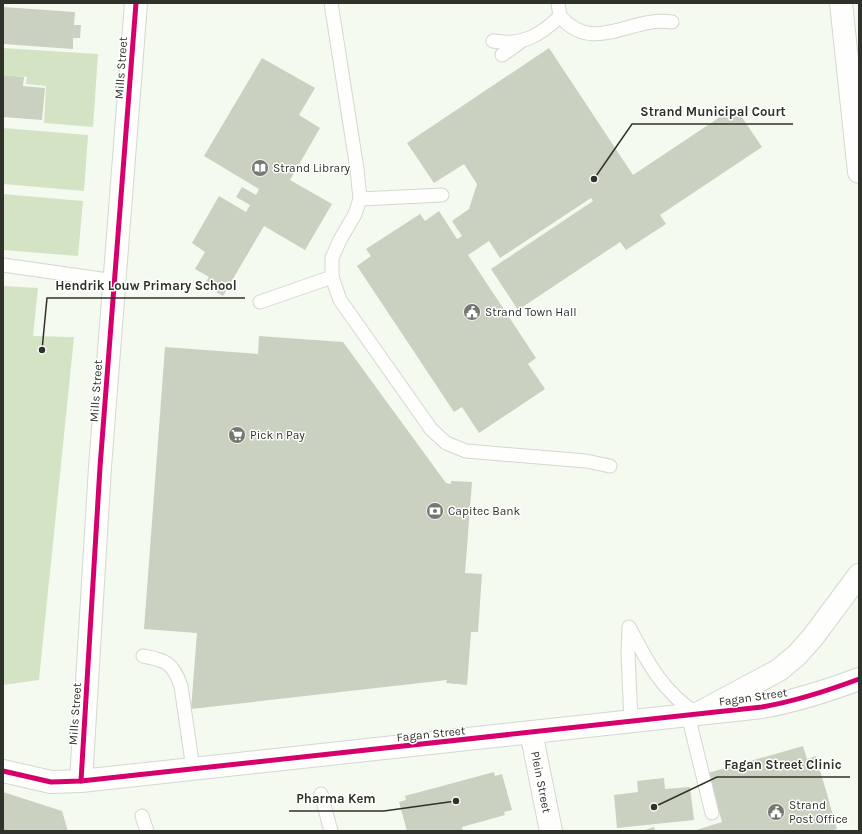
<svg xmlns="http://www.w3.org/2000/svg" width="862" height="834" viewBox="0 0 862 834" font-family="Karla,sans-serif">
<rect width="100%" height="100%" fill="#f5faf0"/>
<g fill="#d5e3c5">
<polygon points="3,48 98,54 93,127 44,123 46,86 26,84 27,77 3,75"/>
<polygon points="3,128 88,135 84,191 3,184"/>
<polygon points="3,194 83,201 78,256 3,250"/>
<polygon points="3,286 38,288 33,336 74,337 39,680 3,685"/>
</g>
<g fill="#cad1c0">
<polygon points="3,7 75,12 74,25 81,25 80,38 73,38 73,49 3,44"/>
<polygon points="549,48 633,175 735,107 762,147 660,215 666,224 626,250 620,242 518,310 491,269 593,201 591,198 500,258 489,241 468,255 536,358 528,364 545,389 479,433 462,407 454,412 357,266 371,256 366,249 420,214 425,221 439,211 457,239 462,236 452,221 469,209 477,184 464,164 434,183 407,143"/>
<polygon points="262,58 315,88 299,115 320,128 290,180 332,204 305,250 264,226 223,296 204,285 209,277 195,269 205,252 192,243 219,196 246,212 250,205 236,197 242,187 256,195 259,189 204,156"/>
<polygon points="3,75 24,77 23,86 45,88 42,120 3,117"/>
<polygon points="259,336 343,342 446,483 451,484 451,481 472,482 465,573 482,574 478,632 471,632 467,685 446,683 447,680 191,709 197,633 144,629 165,347 258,354"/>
<polygon points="803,746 807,759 816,756 837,829 829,831 693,831 722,822 708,773"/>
<polygon points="494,772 495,776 502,774 512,810 504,812 505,815 462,827 463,831 407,831 399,802 406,800 405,796"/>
<polygon points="664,778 665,789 690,787 694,820 617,828 614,795 638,792 637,781"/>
<polygon points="3,792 62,811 68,831 3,831"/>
<polygon points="654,827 655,831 642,831"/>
</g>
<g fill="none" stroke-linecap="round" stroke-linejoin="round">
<g stroke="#d4d7d0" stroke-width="15">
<g id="lane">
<polyline points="331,3 357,169 360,199 355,214 340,240 332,258 332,277 340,300 431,429 446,443 466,451 586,461 610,466"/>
<path d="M 560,16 C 593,56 632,15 672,22"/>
<path d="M 493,41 C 521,46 540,36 560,16 L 558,3"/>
<polyline points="502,55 519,43"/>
<polyline points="360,199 442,195"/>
<polyline points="3,265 115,281"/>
<polyline points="260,302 332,277"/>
<path d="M 629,627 C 648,663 662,691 697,714"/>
<polyline points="629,628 628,653 631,722"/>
<path d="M 143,656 C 166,660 173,663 181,686 L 193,769"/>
<polyline points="688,715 712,813"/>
<polyline points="321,794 331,831"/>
<polyline points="142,816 147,831"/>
</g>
</g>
<g stroke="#d4d7d0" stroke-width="24">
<g id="street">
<polyline points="531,732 551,831"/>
<polyline points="81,781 100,467 136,3"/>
</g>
</g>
<g stroke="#d4d7d0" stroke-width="24">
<path id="secondary" d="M 3,771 L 51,782 L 81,781 L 762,707 C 796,701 827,691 859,679"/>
</g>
<g stroke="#d4d7d0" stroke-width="24">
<g id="primary">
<polyline points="841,3 859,172"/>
<polyline points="697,714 779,670 797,655 813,637 859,575"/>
</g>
</g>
<use href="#lane" stroke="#fefefd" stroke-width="13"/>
<use href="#street" stroke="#fefefd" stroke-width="22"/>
<use href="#secondary" stroke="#fefefd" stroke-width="22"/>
<use href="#primary" stroke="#fefefd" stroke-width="22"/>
<g stroke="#fff" stroke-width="8">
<g id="cycleway">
<path d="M 3,771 L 51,782 L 81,781 L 762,707 C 796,701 827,691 859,679"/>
<polyline points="81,781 100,467 136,3"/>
</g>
</g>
<use href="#cycleway" stroke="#d6006c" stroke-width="5"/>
</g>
<defs>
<g id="library-disc" transform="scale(0.9)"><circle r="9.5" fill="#747870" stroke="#fff"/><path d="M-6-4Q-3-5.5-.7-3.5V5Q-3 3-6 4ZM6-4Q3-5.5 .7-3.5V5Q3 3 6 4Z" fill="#fff"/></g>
<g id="civic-disc" transform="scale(0.9)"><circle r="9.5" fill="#747870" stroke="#fff"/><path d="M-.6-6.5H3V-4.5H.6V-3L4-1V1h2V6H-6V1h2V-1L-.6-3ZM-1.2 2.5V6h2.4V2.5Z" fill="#fff"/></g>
<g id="supermarket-disc" transform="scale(0.9)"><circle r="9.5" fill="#747870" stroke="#fff"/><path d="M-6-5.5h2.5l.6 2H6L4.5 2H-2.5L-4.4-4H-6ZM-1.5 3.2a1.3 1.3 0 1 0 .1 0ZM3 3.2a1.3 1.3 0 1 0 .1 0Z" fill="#fff"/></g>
<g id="bank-disc" transform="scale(0.9)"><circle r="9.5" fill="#747870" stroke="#fff"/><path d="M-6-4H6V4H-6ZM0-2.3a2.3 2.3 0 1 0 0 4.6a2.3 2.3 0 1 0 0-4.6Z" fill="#fff"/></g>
</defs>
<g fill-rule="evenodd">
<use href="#library-disc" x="260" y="168"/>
<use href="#civic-disc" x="472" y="312"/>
<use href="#supermarket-disc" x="237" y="435"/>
<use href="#bank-disc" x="435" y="511"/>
<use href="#civic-disc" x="776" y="812"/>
</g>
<g text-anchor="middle" stroke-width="3" stroke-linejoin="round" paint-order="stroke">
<g font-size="12" fill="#2f322b" stroke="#fff">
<text transform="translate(121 68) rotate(-86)" y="4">Mills Street</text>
<text transform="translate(96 391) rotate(-86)" y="4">Mills Street</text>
<text transform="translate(753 697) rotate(-8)" y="4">Fagan Street</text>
<text transform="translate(75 714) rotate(-86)" y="4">Mills Street</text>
<text transform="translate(431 734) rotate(-6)" y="4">Fagan Street</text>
<text transform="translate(541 782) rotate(79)" y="4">Plein Street</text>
</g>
<g font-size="12" fill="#2f322b" stroke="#fff" text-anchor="start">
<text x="273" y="172">Strand Library</text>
<text x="485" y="316">Strand Town Hall</text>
<text x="250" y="439">Pick n Pay</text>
<text x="448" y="515">Capitec Bank</text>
<text x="789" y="809">Strand<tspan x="789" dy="14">Post Office</tspan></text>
</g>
</g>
<path fill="none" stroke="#2f322b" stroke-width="1.5" d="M594 179L632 124H793M42 350L47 298H245M654 807L717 777H850M456 801L384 811H289"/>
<g fill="#2f322b" stroke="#fff" stroke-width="1.5">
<circle cx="594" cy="179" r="4"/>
<circle cx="42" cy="350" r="4"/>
<circle cx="654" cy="807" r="4"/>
<circle cx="456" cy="801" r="4"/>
</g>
<g font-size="13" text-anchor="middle" font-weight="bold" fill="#2f322b" stroke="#fff" stroke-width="3" stroke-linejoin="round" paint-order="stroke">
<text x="713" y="116">Strand Municipal Court</text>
<text x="146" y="290">Hendrik Louw Primary School</text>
<text x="783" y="769">Fagan Street Clinic</text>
<text x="336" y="803">Pharma Kem</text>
</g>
<rect width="862" height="834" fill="none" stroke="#2f322b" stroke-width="8"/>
</svg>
